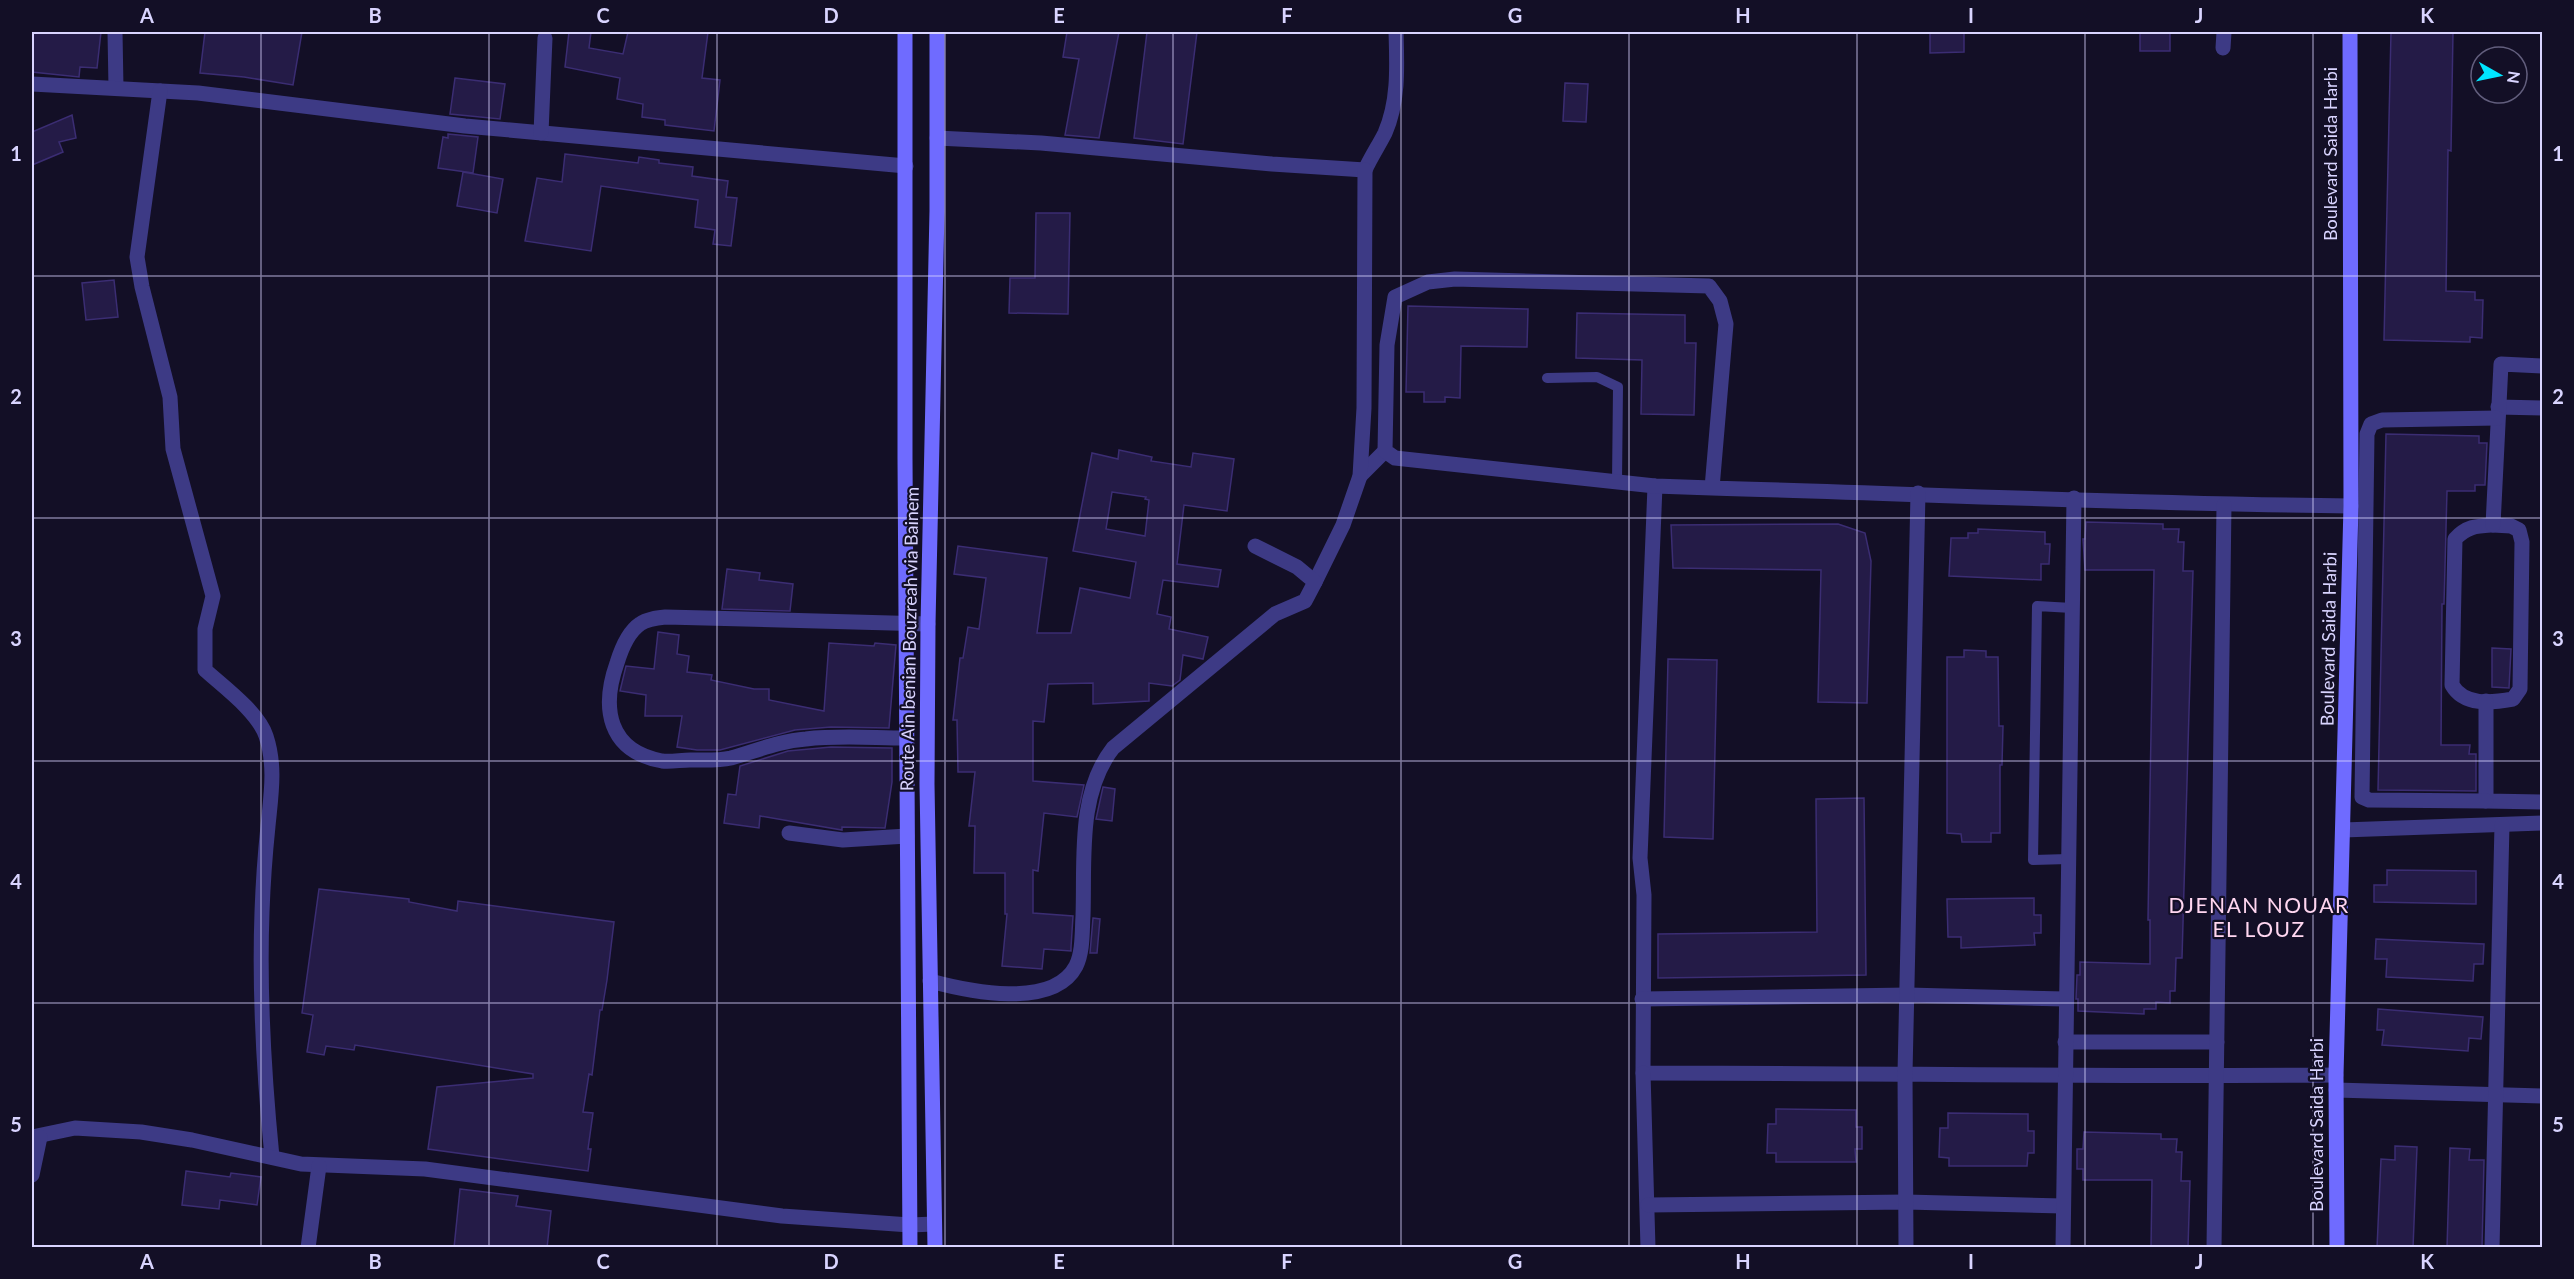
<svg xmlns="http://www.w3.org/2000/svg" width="2574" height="1279" viewBox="0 0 2574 1279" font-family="Lato,sans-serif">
<rect width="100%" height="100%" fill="#130f26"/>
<g fill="#241b47" stroke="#3b2d73" stroke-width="1.5" fill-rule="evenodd">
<polygon points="32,32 101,32 97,68 80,67 79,77 32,72"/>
<polygon points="205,32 302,32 293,85 244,77 200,73"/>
<polygon points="569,32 591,32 589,48 623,54 628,32 708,32 702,78 720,80 714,131 665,125 665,120 642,117 643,104 617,99 620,78 565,67"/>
<polygon points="1067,32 1119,32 1099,138 1065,135 1079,59 1063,57"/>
<polygon points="1147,32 1197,32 1183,144 1134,138"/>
<polygon points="1930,32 1964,32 1964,52 1930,53"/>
<rect x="2140" y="32" width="30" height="19"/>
<polygon points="2391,32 2453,32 2451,151 2448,150 2446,291 2475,292 2475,300 2483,300 2482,338 2470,337 2470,342 2384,340"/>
<polygon points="455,78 505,84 500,119 450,114"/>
<polygon points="1565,83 1588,84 1586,122 1563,121"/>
<polygon points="72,115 76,138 59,142 63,152 32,165 32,132"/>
<polygon points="448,134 478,137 473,173 438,168 443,137 448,138"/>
<polygon points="565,154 638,163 639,157 659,160 659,163 693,167 692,176 728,181 726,197 737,198 731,246 713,244 715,230 695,227 698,200 601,186 591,251 525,241 537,178 562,182"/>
<polygon points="463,172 503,179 497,213 457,206"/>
<polygon points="1036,213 1070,213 1068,314 1009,313 1010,278 1035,278"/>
<polygon points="114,280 118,317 86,320 82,283"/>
<polygon points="1408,306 1528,309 1527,347 1461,346 1460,398 1445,397 1445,402 1424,402 1424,392 1406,392"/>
<polygon points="1577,313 1685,315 1685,343 1696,343 1694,415 1641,414 1642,360 1576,358"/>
<polygon points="2386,434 2479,436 2479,443 2487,443 2485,485 2475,485 2475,491 2447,491 2444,604 2442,604 2441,745 2470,745 2469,754 2476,754 2476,791 2378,790"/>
<path d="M 1119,450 L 1152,457 L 1151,461 L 1191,467 L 1193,453 L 1234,459 L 1227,511 L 1184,505 L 1177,564 L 1221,570 L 1218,587 L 1163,580 L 1157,614 L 1171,617 L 1169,629 L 1208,637 L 1203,659 L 1183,655 L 1180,680 L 1172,686 L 1149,683 L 1149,701 L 1093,704 L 1093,683 L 1048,684 L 1044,722 L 1033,721 L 1033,781 L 1084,785 L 1077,817 L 1044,813 L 1038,871 L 1033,870 L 1033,913 L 1073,916 L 1071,947 L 1071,951 L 1044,949 L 1042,969 L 1002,966 L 1007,914 L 1005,914 L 1005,873 L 974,873 L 975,826 L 969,826 L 975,772 L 958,772 L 957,720 L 953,720 L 960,658 L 963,658 L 968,627 L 979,629 L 986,578 L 954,574 L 958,546 L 1047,558 L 1037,633 L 1071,633 L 1080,588 L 1130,598 L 1136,562 L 1073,551 L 1092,453 L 1118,459 ZM 1112,492 L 1146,497 L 1145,499 L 1149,500 L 1145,536 L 1106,529 Z"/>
<polygon points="2086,522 2163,524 2163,529 2179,529 2178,542 2184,542 2183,571 2193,571 2182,958 2176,958 2175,991 2170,991 2170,1003 2156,1002 2156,1009 2144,1009 2144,1014 2078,1011 2078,999 2076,999 2077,975 2080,975 2080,962 2150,964 2150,920 2148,920 2150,789 2154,570 2085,570 2083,539 2085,539"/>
<polygon points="1838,524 1865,533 1871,561 1867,703 1818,702 1821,570 1673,568 1671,525"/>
<polygon points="1978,529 2045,532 2045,544 2050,544 2049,564 2041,564 2041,580 1949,576 1951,538 1968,538 1968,533 1978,533"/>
<polygon points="727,569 760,573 759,580 793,584 790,611 722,609"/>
<polygon points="658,632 679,635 677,654 689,656 687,672 712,675 711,680 754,689 769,689 769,700 824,711 829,643 874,646 875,643 896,645 889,728 831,727 795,730 720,750 697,750 677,747 682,716 645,716 646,695 620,691 626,666 654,669"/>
<polygon points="2492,648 2511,649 2509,688 2492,687"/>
<polygon points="1964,650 1986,651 1986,657 1998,657 1999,726 2003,726 2002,765 2000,765 2000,833 1991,833 1991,842 1962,842 1961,834 1947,833 1947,657 1964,657"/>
<polygon points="1668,659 1717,660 1713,839 1664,837"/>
<polygon points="831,747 892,748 892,782 885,828 842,827 842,830 760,816 759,828 724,823 728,794 736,795 740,766 788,751"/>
<polygon points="1103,787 1115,789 1112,821 1096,819"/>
<polygon points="1864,798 1866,975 1658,978 1658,934 1817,932 1816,799"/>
<polygon points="2387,870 2476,871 2476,904 2374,902 2374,885 2387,885"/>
<polygon points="319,889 409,899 409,902 457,911 458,901 614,922 607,980 602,1010 600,1010 592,1075 589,1074 583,1112 593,1113 588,1149 591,1149 588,1171 428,1149 437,1087 533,1078 533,1074 355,1045 354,1050 326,1046 324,1055 307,1052 313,1015 302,1013"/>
<polygon points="2034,898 2034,915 2041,915 2041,933 2034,933 2035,945 1961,948 1961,937 1948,937 1947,899"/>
<polygon points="1093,918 1100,919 1097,953 1090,953"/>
<polygon points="2376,939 2484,944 2483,964 2474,964 2473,981 2386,977 2387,959 2375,959"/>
<polygon points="2378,1009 2483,1017 2481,1039 2469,1038 2468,1051 2382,1045 2384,1030 2377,1030"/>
<polygon points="1776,1109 1856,1110 1856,1127 1862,1127 1862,1149 1855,1149 1856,1162 1776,1162 1776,1153 1767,1153 1768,1124 1776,1124"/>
<polygon points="1948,1113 2028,1114 2028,1131 2034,1131 2034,1153 2028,1153 2027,1166 1949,1166 1949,1158 1939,1157 1940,1128 1948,1128"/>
<polygon points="2084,1132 2161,1134 2161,1139 2177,1139 2176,1152 2182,1152 2181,1181 2190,1181 2188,1248 2151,1248 2152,1180 2083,1180 2083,1169 2077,1169 2077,1149 2083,1149"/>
<polygon points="2395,1146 2417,1147 2413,1248 2377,1248 2381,1159 2395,1160"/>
<polygon points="2450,1148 2470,1149 2469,1160 2484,1160 2482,1248 2447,1248"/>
<polygon points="186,1171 230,1177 231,1173 261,1177 257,1205 220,1200 219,1209 182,1205"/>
<polygon points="460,1189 518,1196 516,1206 551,1211 547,1248 454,1248"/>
</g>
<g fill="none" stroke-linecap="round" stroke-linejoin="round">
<g stroke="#3d3a85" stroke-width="10">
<polyline points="1547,378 1597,377 1618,387 1617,482"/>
<polyline points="2068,859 2033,860 2037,606 2072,608"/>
</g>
<g stroke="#3d3a85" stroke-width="15">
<polyline points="115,32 116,88"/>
<polyline points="2223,48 2224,32"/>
<polyline points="32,84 198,93 465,126 906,166"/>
<path d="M 160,91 L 137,257 L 142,287 L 170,397 L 173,449 L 213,596 L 205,629 L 205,670 C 224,687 258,712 266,736 C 276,766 271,795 268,826 C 265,855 263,883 262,912 C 259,994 264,1076 272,1157"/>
<polyline points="541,133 545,38"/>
<path d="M 937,138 L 1041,143 L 1272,164 L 1365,170 C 1371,157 1379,145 1385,133 C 1399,101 1397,65 1396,32"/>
<polyline points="2498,407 2542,408"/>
<polyline points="1360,476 1385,451"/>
<path d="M 1655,486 L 1640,858 L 1644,895 L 1643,1073 C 1874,1073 2105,1077 2336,1075"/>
<path d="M 1712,488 L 1726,324 L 1720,301 L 1709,286 L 1455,279 L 1428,282 L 1395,297 L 1387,345 L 1385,451 L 1395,458 L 1655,486 L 1712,488 C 1925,494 2138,504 2351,506"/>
<path d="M 2493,525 L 2511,526 L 2519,530 L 2522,542 L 2520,689 L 2513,699 C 2491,703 2464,706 2452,685 L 2455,539 C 2467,526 2477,526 2493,525 Z"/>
<polyline points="2493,525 2501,364 2542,366"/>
<polyline points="1315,582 1343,525 1360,476 1364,408 1365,170"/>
<polyline points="2486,701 2486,801 2542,802"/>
<path d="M 906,738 C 873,738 839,735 806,739 C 779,741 756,751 731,758 C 718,761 703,760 690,760 C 681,760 671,762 662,761 C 608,751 601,708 617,663 C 621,650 628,632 640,624 C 647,619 657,618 666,617 L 928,624"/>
<polyline points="2486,801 2369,800 2362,797 2367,434 2371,424 2382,420 2497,418"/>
<polyline points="2343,830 2542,823"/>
<polyline points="789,833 843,840 907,836"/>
<path d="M 930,981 C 967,991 1053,1010 1076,966 C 1083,952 1082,932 1083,916 C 1085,861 1077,794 1113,748 L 1275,614 L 1305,601 L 1315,582 L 1297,567 L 1255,546"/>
<polyline points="1642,999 1908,995 2065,999"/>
<polyline points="2065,1042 2217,1042"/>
<polyline points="1643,1073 1648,1248"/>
<polyline points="2336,1090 2542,1096"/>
<polyline points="32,1137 75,1128 141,1132 192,1140 301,1164 425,1169 782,1216 910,1225 934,1224"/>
<polyline points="32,1175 40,1137"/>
<polyline points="1648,1205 1906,1202 2063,1206"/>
<polyline points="308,1248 319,1166"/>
<polyline points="1906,1248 1905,1073 1918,493"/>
<polyline points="2063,1248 2074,498"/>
<polyline points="2214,1248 2224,505"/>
<polyline points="2492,1248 2502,825"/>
</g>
<g stroke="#6f6bff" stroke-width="15">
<polyline points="905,32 905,458 910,1248"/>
<polyline points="935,1248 927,784 928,624 937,211 937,32"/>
<polyline points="2337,1248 2336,1075 2351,506 2350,32"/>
</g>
</g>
<path fill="none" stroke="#d9d4ff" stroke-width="1.5" stroke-opacity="0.55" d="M 261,32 L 261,1248M 489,32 L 489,1248M 717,32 L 717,1248M 945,32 L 945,1248M 1173,32 L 1173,1248M 1401,32 L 1401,1248M 1629,32 L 1629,1248M 1857,32 L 1857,1248M 2085,32 L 2085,1248M 2313,32 L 2313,1248M 32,276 L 2542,276M 32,518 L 2542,518M 32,761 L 2542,761M 32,1003 L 2542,1003"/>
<g text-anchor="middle" stroke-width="4.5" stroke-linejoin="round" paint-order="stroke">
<g font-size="18" fill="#d9d4ff" stroke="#130f26">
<text transform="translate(2331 154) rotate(-90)" y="6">Boulevard Saida Harbi</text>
<text transform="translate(910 639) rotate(-89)" y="6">Route Ain benian Bouzreah via Bainem</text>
<text transform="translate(2329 639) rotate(-89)" y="6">Boulevard Saida Harbi</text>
<text transform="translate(2317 1125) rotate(-90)" y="6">Boulevard Saida Harbi</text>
</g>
<g font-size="21" letter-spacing="1.5" fill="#ffd6f0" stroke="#130f26">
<text x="2259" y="913">DJENAN NOUAR<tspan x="2259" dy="24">EL LOUZ</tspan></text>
</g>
</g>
<rect width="2574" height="1279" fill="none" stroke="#130f26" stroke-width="66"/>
<g transform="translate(2499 75) rotate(99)"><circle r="28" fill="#130f26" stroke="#625e7d" stroke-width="1.5"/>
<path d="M0-4.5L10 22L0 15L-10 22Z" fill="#00e5ff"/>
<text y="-9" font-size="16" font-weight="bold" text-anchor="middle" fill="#d9d4ff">N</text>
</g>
<rect x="33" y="33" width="2508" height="1213" fill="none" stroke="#d9d4ff" stroke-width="2"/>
<g font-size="20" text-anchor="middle" font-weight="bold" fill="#d9d4ff">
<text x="147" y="23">A</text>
<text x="375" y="23">B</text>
<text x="603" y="23">C</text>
<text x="831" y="23">D</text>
<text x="1059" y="23">E</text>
<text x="1287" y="23">F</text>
<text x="1515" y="23">G</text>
<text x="1743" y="23">H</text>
<text x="1971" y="23">I</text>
<text x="2199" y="23">J</text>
<text x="2427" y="23">K</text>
<text x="16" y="161">1</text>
<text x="2558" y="161">1</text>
<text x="16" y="404">2</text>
<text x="2558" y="404">2</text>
<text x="16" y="646">3</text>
<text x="2558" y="646">3</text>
<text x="16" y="889">4</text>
<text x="2558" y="889">4</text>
<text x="16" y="1132">5</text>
<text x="2558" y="1132">5</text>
<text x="147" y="1269">A</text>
<text x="375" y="1269">B</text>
<text x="603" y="1269">C</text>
<text x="831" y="1269">D</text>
<text x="1059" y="1269">E</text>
<text x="1287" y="1269">F</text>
<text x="1515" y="1269">G</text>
<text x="1743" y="1269">H</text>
<text x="1971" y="1269">I</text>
<text x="2199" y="1269">J</text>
<text x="2427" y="1269">K</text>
</g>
</svg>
